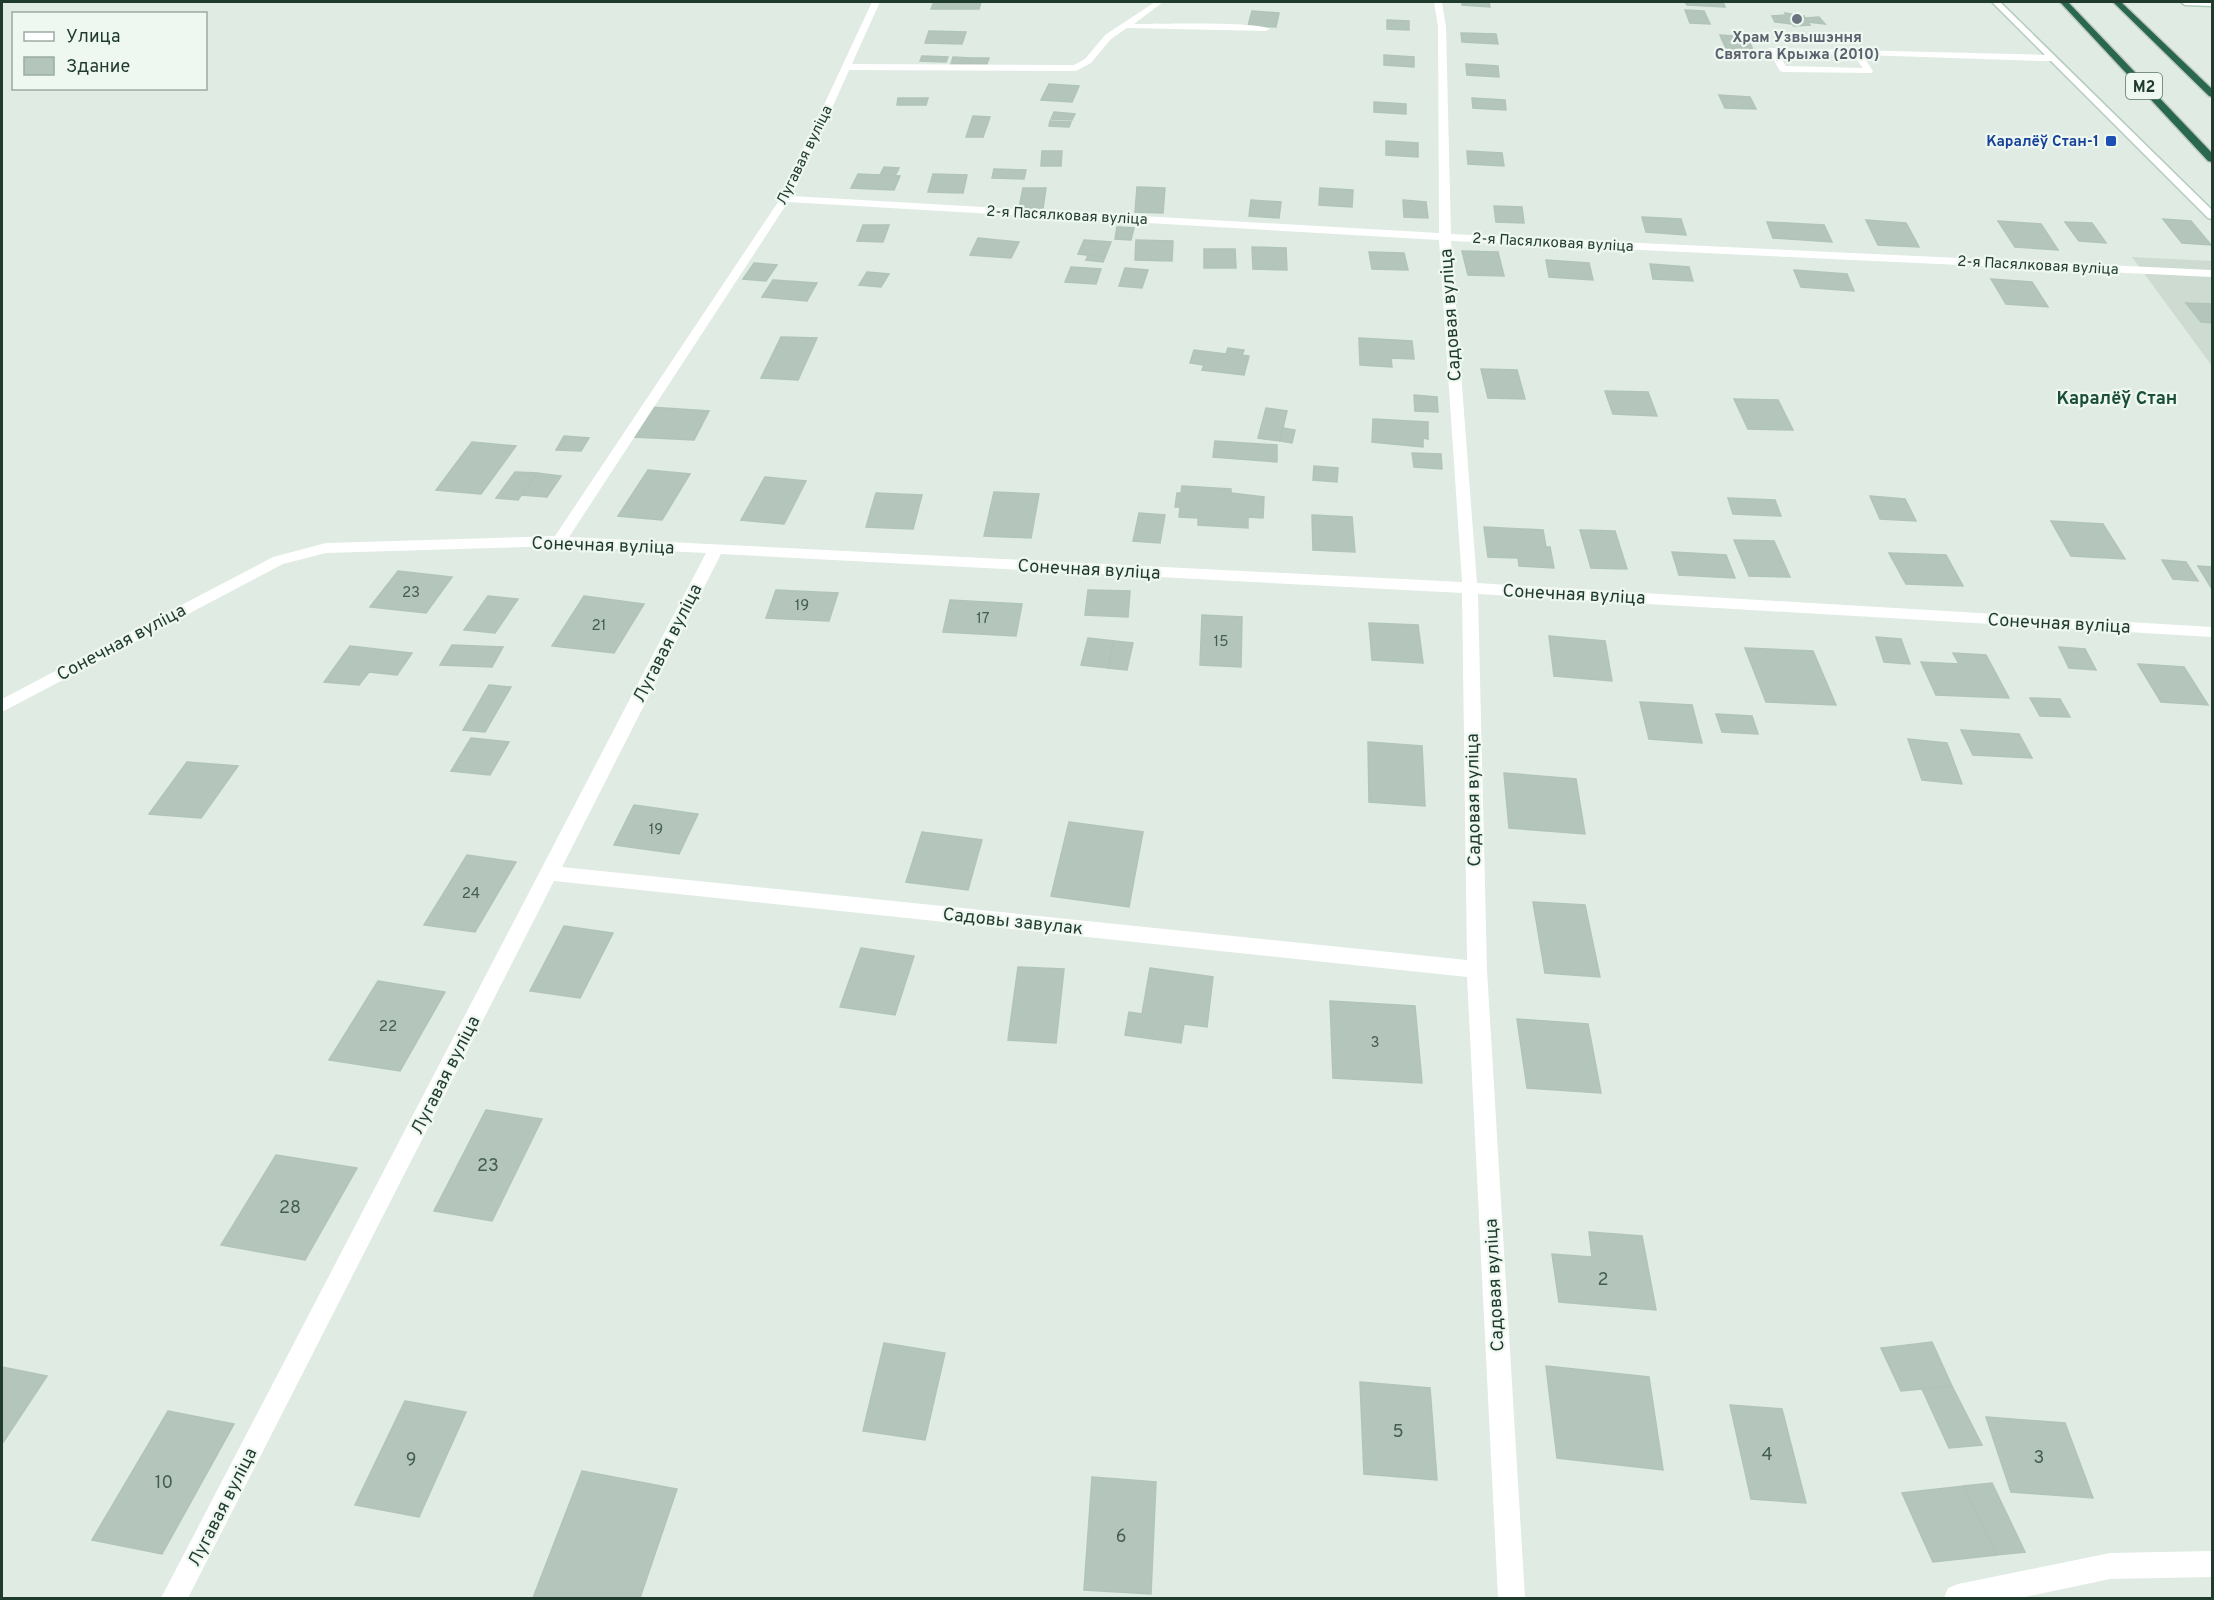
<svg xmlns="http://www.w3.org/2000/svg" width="2214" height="1600" viewBox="0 0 2214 1600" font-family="Overpass,sans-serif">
<rect width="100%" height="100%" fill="#dfebe3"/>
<polygon fill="#cddbd1" points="2132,257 2212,261 2212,366"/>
<g fill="#b4c6bb" stroke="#b1c4b8" stroke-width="1.5">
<polygon points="934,2 981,2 979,9 931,9"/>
<polygon points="1462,2 1489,2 1490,7 1462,5"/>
<polygon points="1685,2 1723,2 1725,7 1687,5"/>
<polygon points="1685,10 1704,11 1710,24 1690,23"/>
<polygon points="1252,11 1279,13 1276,27 1248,26"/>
<polygon points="1785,13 1804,16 1805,18 1819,17 1825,24 1808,22 1810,25 1794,26 1792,24 1775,22 1772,16 1786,15"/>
<polygon points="1387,20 1409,21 1409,30 1387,29"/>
<polygon points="929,31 966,32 962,44 925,43"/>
<polygon points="1461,33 1496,34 1498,44 1462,42"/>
<polygon points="1720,35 1747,37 1755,54 1728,53"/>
<polygon points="1384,55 1414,57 1414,67 1384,65"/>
<polygon points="922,56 948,57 946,62 920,61"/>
<polygon points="953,57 970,58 968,64 951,64"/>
<polygon points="970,58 989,58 987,64 968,64"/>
<polygon points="1466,64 1498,66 1499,77 1467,75"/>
<polygon points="1049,84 1079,86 1072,102 1041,100"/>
<polygon points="1719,95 1750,97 1756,109 1725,108"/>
<polygon points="898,98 928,98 926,105 897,105"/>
<polygon points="1472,98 1505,100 1506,110 1473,108"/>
<polygon points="1374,102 1406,104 1406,114 1374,112"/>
<polygon points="1054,112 1075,114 1072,120 1051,119"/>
<polygon points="973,116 990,117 983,137 966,137"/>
<polygon points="1050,121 1071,122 1069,127 1049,126"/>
<polygon points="1386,141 1418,143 1418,157 1386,155"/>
<polygon points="1042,151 1062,151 1061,166 1041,166"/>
<polygon points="1467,151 1502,153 1504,166 1468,164"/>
<polygon points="884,167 899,168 895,176 880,175"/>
<polygon points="994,169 1026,170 1024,179 992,178"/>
<polygon points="858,174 880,175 900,176 894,190 851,188"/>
<polygon points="933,174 967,175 963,193 928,192"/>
<polygon points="1137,187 1165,188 1163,213 1135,212"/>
<polygon points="1023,188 1046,188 1043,208 1019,208"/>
<polygon points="1320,188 1353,190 1352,207 1319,205"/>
<polygon points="1251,200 1281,202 1279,218 1249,216"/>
<polygon points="1403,200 1426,202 1428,218 1404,217"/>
<polygon points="1494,206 1522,207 1524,223 1496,222"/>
<polygon points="1642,217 1681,219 1686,235 1646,232"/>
<polygon points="2163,219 2191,221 2211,245 2182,243"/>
<polygon points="1866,220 1906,223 1919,247 1878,245"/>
<polygon points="1998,221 2041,224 2058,250 2015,247"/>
<polygon points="1767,222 1824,225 1832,242 1773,238"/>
<polygon points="2065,222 2092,223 2106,243 2079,241"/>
<polygon points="863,225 889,225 883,242 857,241"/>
<polygon points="1117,227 1134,228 1131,240 1115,239"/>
<polygon points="978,238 1019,242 1011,258 970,255"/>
<polygon points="1084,240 1111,242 1105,257 1078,254"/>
<polygon points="1136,240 1173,241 1172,261 1135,260"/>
<polygon points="1252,247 1286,248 1287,270 1253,269"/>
<polygon points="1204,249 1235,249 1236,268 1204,268"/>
<polygon points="1462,251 1498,252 1504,276 1468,275"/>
<polygon points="1369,252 1404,253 1408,270 1372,269"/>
<polygon points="1088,255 1105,257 1103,262 1086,260"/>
<polygon points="1546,260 1589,263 1593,280 1549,277"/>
<polygon points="754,263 777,265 766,281 743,279"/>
<polygon points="1650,264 1689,267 1693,281 1653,279"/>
<polygon points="1071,267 1101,269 1096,284 1065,282"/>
<polygon points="1125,268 1148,270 1142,288 1119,286"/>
<polygon points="1794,270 1847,274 1854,291 1801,287"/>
<polygon points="867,272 889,274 881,287 859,285"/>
<polygon points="1991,279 2032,282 2048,307 2006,304"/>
<polygon points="773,280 817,283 807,301 762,297"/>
<polygon points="2186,303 2212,304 2212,323 2201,322"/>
<polygon points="781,337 817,338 798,380 761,378"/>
<polygon points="1359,338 1412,341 1414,359 1391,358 1392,367 1360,365"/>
<polygon points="1228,348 1244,350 1242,355 1249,356 1244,375 1202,370 1204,365 1190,363 1194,350 1226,354"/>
<polygon points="1481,369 1517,370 1525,399 1488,398"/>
<polygon points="1605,391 1648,392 1657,416 1613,414"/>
<polygon points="1414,395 1437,397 1438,412 1415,411"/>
<polygon points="1734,399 1778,400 1793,430 1748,429"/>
<polygon points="649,407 709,411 694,440 633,437"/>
<polygon points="1266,408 1287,411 1280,441 1258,438"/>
<polygon points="1373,419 1428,422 1428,439 1423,438 1423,447 1372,442"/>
<polygon points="1283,428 1295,430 1292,443 1280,441"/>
<polygon points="564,436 589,438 581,451 556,450"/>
<polygon points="1215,441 1277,445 1277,462 1213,457"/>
<polygon points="472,442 516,446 481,494 436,490"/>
<polygon points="1412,453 1441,454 1442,469 1414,467"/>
<polygon points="1314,466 1338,468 1337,482 1313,480"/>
<polygon points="648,470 690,474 662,520 618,516"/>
<polygon points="515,472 537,473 518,500 496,498"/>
<polygon points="537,473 561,476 547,497 522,495"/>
<polygon points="765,477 806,481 784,524 741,520"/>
<polygon points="1182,486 1231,489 1231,493 1264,497 1263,518 1248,517 1248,528 1198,525 1198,518 1179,517 1180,507 1175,507 1177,493 1181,493"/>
<polygon points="994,492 1039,494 1031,538 984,536"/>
<polygon points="876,493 922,495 913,529 866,527"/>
<polygon points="1870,496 1905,499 1916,521 1880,519"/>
<polygon points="1728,498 1775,500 1781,516 1733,514"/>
<polygon points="1139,513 1165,515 1160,543 1133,541"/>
<polygon points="1312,515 1352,517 1355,552 1313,550"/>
<polygon points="2051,521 2103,524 2125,559 2071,556"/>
<polygon points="1484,527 1543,530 1546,547 1550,547 1554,568 1519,566 1518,558 1488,557"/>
<polygon points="1580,530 1615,531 1627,569 1591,568"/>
<polygon points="1734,540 1774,541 1790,577 1749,576"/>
<polygon points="1672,552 1726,555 1735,578 1679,575"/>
<polygon points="1889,553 1946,555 1963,586 1906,584"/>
<polygon points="2162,560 2186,562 2198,581 2173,579"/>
<polygon points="2198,566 2212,567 2212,589"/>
<polygon points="398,571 452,577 426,613 370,607"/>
<polygon points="776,590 838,593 829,621 766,618"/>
<polygon points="1088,590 1130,591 1128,617 1085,615"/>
<polygon points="488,596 518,599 495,633 464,630"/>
<polygon points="584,596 644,604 614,653 552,646"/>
<polygon points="950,600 1022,604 1016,636 943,632"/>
<polygon points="1202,615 1242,617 1241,667 1200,665"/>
<polygon points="1369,623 1418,625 1423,663 1372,660"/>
<polygon points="1549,636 1605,641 1612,681 1554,676"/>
<polygon points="1876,637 1901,639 1910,664 1884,662"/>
<polygon points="1088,638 1114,641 1108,668 1081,665"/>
<polygon points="1114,641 1133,643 1127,670 1108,668"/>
<polygon points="452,645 503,647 492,667 440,665"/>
<polygon points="350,646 412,653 397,675 369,672 359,685 324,682"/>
<polygon points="2059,647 2085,649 2096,670 2069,668"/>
<polygon points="1745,648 1813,651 1836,705 1766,702"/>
<polygon points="1953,653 1986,655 2009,698 1936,695 1921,662 1959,664"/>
<polygon points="2138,664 2184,667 2208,705 2161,702"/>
<polygon points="489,685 511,687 485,732 463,730"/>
<polygon points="2030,698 2060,699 2070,717 2040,716"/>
<polygon points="1640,702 1692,705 1702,743 1649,739"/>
<polygon points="1716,714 1752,716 1758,734 1722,732"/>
<polygon points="1961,730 2019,734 2032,758 1973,755"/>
<polygon points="471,738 509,742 490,775 451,771"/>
<polygon points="1908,739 1947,743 1962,784 1922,780"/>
<polygon points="1368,742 1422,746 1425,806 1369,802"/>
<polygon points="187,762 238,766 201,818 149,814"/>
<polygon points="1504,773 1576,779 1585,834 1509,828"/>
<polygon points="634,805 698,814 679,854 614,845"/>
<polygon points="1069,822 1143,832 1129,907 1051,896"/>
<polygon points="922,832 982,840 968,890 906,882"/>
<polygon points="467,855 516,862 475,932 424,925"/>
<polygon points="1533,902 1585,905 1600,977 1545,973"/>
<polygon points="564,926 613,933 580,998 530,991"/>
<polygon points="861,948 914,956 895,1015 840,1007"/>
<polygon points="1018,967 1064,969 1056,1043 1008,1040"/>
<polygon points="1150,968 1213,977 1207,1027 1184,1024 1181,1043 1125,1035 1129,1012 1142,1014"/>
<polygon points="378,981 445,992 400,1071 329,1060"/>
<polygon points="1330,1001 1415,1006 1422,1083 1333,1078"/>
<polygon points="1517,1019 1588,1024 1601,1093 1527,1088"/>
<polygon points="486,1110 542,1119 492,1221 434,1211"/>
<polygon points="276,1155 357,1168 305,1260 221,1245"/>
<polygon points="1589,1232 1642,1236 1656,1310 1559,1302 1552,1254 1592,1257"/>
<polygon points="1932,1342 1952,1386 1901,1391 1881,1348"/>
<polygon points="884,1343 945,1353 925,1440 863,1431"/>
<polygon points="1546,1366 1649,1377 1663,1470 1557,1458"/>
<polygon points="2,1367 47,1376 2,1444"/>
<polygon points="1360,1382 1430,1388 1437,1480 1364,1474"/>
<polygon points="1952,1386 1982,1445 1949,1448 1922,1389"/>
<polygon points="405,1401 466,1412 419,1517 355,1505"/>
<polygon points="1730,1405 1782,1409 1806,1503 1751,1499"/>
<polygon points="168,1411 234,1424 162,1554 92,1540"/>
<polygon points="1986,1417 2065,1423 2093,1498 2011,1492"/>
<polygon points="582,1471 677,1489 640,1598 533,1598"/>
<polygon points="1092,1477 1156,1482 1151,1594 1084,1590"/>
<polygon points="1992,1483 2025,1552 1996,1555 1964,1486"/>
<polygon points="1964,1486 1996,1555 1933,1562 1902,1493"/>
</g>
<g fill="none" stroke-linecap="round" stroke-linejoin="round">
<g stroke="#b2cbbc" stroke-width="3">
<g id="secondary">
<polygon points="1992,2 2000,2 2212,210 2212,219 2208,218"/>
<polygon points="2181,2 2212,2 2212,6 2185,5"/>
</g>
</g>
<g stroke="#c0c8c4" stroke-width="3">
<g id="highway">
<polygon points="2060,2 2068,2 2212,153 2212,162 2208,161"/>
<polygon points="2113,2 2121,2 2212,89 2212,97 2209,96"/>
</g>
</g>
<g fill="#fff" fill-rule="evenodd">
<path d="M 1155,2 L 1163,2 L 1134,24 C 1156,24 1257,21 1270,29 L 1266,31 L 1127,28 L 1111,39 L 1091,63 L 1076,71 L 846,70 L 842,67 L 846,64 L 1074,65 L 1085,59 L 1105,35 Z"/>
<path d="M 1769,48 L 2052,55 L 2056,58 L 2052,61 L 2040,61 L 1862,55 L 1873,71 L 1872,73 L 1783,72 L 1780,71 L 1768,50 ZM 1778,53 L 1853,55 L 1863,68 L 1786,66 Z"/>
</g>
<g fill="#fff" fill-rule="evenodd">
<path d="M 872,2 L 880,2 L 792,196 L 1439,233 L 1438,27 L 1434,2 L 1442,2 L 1446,27 L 1451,234 L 2212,270 L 2212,277 L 1451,241 L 1477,583 L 2212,627 L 2212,637 L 1478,594 L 1487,970 L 1525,1598 L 1498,1598 L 1467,977 L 554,881 L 188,1598 L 161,1598 L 706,553 L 559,546 L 326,553 L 283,564 L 2,712 L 2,699 L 273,557 L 326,543 L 555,536 L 780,199 ZM 788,202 L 1439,240 L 1462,582 L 569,537 ZM 721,554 L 1462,593 L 1467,960 L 562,867 Z"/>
<polygon points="2212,1551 2212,1577 2110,1579 2020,1598 1944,1598 1948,1588 1958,1584 2110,1553"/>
</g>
<use href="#secondary" fill="#fff" fill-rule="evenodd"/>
<use href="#highway" fill="#2a684e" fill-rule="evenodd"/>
</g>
<circle fill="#6b7280" stroke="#eff7f1" stroke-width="2" cx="1797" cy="19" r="6"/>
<rect fill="#1a4fb4" stroke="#eff7f1" stroke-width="2" x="2105" y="135" width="12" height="12" rx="3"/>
<g text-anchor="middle" stroke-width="4.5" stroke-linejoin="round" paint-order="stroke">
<g font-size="15" font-weight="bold" fill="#5b616d" stroke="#eff7f1">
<text x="1797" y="42">Храм Узвышэння<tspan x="1797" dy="17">Святога Крыжа (2010)</tspan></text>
</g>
<g font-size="15" font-weight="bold" fill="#164399" stroke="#eff7f1" text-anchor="end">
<text x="2099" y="146">Каралёў Стан-1</text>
</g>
<g font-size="15" fill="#1f3b2e" stroke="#eff7f1">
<text transform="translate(804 155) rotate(-64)" y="5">Лугавая вуліца</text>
<text transform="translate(1067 215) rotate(3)" y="5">2-я Пасялковая вуліца</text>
<text transform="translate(1553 242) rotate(3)" y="5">2-я Пасялковая вуліца</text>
<text transform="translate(2038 265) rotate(3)" y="5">2-я Пасялковая вуліца</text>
</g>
<g font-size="15" fill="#445e51">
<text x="411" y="597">23</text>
<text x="802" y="610">19</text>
<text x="983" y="623">17</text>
<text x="599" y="630">21</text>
<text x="1221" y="646">15</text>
<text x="656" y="834">19</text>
<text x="471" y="898">24</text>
<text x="388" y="1031">22</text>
<text x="1375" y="1047">3</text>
</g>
<rect fill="#eff7f1" stroke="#5d7368" stroke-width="1.5" x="2126" y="73" width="36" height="26" rx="4.5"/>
<g font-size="16" font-weight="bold" fill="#1f3b2e">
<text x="2144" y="92">М2</text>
</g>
<g font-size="18" fill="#1f3b2e" stroke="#eff7f1">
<text transform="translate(1450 315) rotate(-94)" y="6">Садовая вуліца</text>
<text transform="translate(603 545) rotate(2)" y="6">Сонечная вуліца</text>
<text transform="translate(1089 569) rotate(3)" y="6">Сонечная вуліца</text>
<text transform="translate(1574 594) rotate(3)" y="6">Сонечная вуліца</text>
<text transform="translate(2059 623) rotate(3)" y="6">Сонечная вуліца</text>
<text transform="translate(121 642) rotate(-28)" y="6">Сонечная вуліца</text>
<text transform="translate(667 643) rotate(-63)" y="6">Лугавая вуліца</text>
<text transform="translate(1473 800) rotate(-91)" y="6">Садовая вуліца</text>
<text transform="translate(1013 921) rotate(6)" y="6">Садовы завулак</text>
<text transform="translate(445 1075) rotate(-63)" y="6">Лугавая вуліца</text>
<text transform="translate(1494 1285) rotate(-93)" y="6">Садовая вуліца</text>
<text transform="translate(222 1507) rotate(-63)" y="6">Лугавая вуліца</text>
</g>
<g font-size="18" font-weight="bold" fill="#1b4e36" stroke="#eff7f1">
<text x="2117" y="404">Каралёў Стан</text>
</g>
<g font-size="18" fill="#445e51">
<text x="488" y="1171">23</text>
<text x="290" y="1213">28</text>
<text x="1603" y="1285">2</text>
<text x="1398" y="1437">5</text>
<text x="1767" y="1460">4</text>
<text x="2039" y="1463">3</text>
<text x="411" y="1465">9</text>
<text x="164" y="1488">10</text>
<text x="1121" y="1542">6</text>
</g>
</g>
<rect width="2214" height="1600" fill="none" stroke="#1f3b2e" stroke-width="6"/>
<rect x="12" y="12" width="195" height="78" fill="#eff7f1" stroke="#9caca3" stroke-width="1.5"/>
<rect x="24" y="32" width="30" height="9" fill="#ffffff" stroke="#9caca3" stroke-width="1.5"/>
<text x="66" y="42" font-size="18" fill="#1f3b2e">Улица</text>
<rect x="24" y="57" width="30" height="18" fill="#b4c6bb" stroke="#9caca3" stroke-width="1.5"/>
<text x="66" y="72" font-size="18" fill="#1f3b2e">Здание</text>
</svg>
